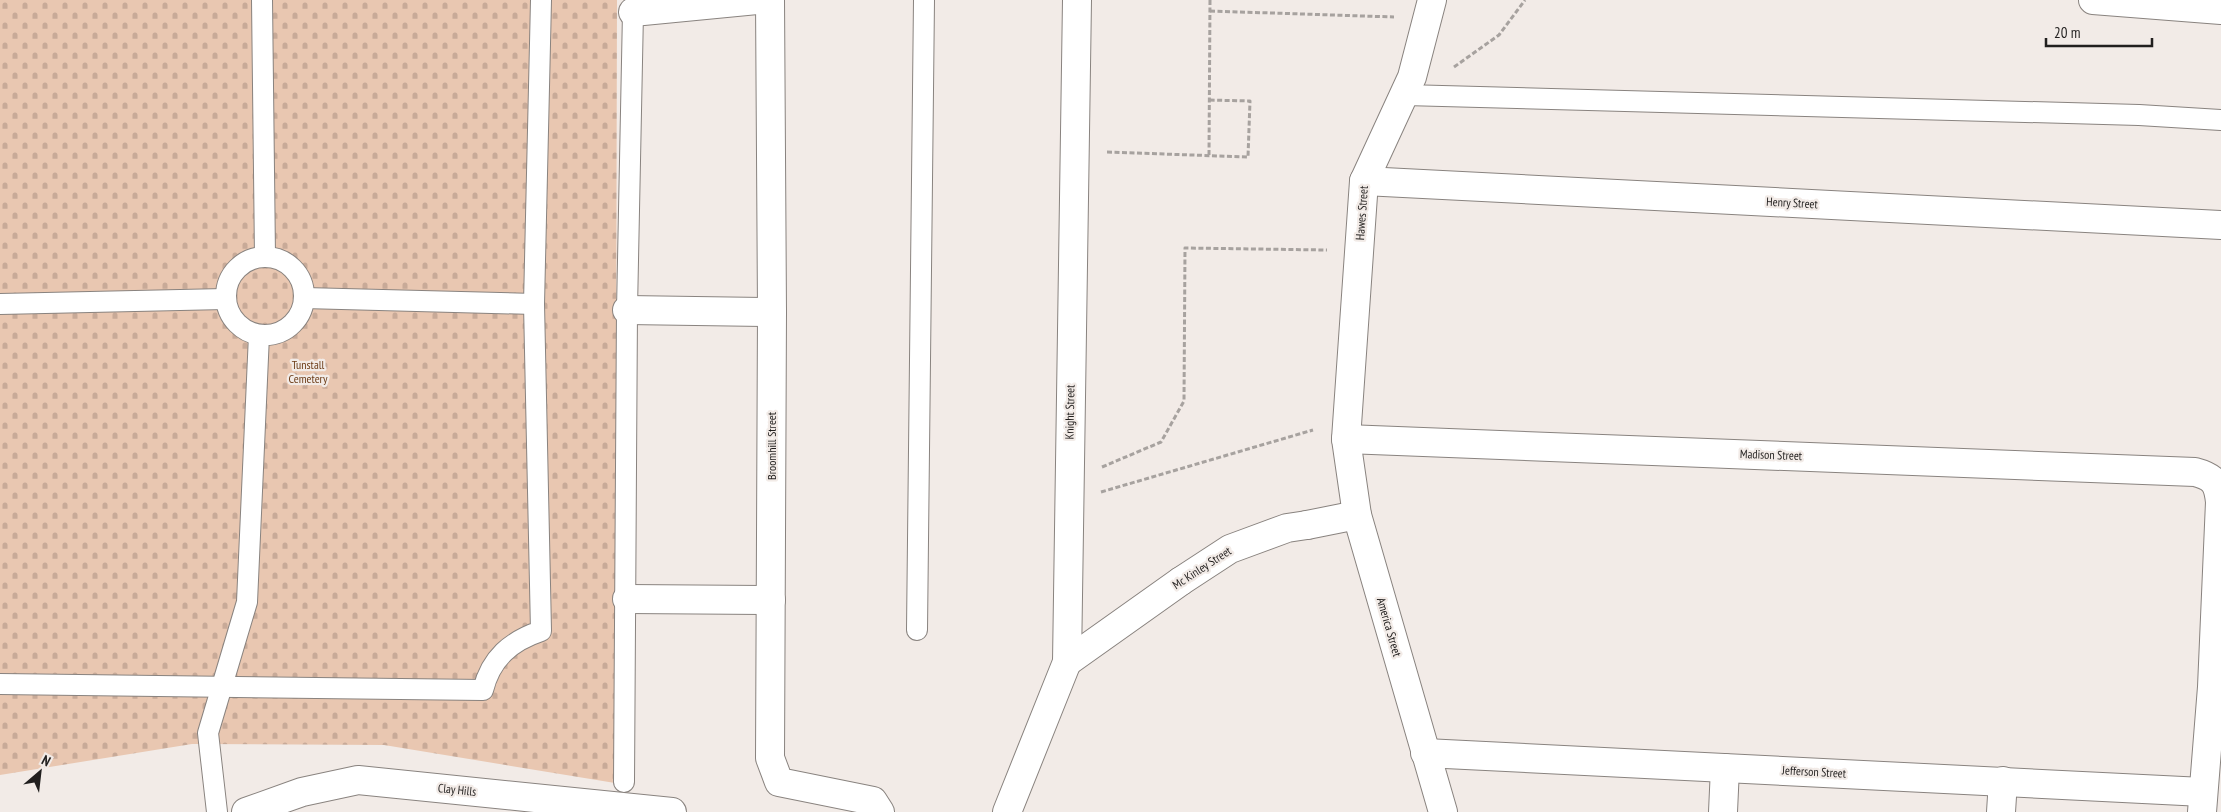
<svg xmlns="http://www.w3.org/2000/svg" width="2221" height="812" viewBox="0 0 2221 812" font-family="'PT Sans Narrow',sans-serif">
<defs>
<pattern id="cemetery-stones" width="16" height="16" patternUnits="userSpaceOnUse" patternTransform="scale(1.25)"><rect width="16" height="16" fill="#e9c7b1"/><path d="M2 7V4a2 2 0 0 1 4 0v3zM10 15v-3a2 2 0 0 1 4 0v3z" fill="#c8aa98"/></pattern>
</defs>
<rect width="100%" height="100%" fill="#f2ebe7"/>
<polygon fill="url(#cemetery-stones)" points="0,0 617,0 615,783 384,745 192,744 0,775"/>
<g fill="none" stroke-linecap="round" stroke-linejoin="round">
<g stroke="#89837f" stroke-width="22">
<g id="service">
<polyline points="262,0 265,257"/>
<polyline points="1405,95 2139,115 2221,120"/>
<circle cx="265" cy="296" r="39"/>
<polyline points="304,298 534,304"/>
<polyline points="0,304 225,299"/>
<polyline points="917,630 924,0"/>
<path d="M 0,684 L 483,690 C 491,658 511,641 541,631 L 534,304 L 541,0"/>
<polyline points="624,782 627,310 633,12"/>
<polyline points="217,812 208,733 247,602 259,335"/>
</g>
</g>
<g stroke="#89837f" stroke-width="30">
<polyline id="pedestrian" points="1181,581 1230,549 1287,528 1307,525"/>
</g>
<g stroke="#89837f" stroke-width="30">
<g id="minor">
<polyline points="770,0 772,312 770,758 779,782 873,801 880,812"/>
<polyline points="1432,0 1412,77 1364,181 1346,439 1357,515 1443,812"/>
<polyline points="2093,0 2221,10"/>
<polyline points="633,12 757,0"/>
<polyline points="1364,181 2221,225"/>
<polyline points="627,310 772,312"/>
<path d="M 1346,439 L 2195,472 C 2214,477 2218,483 2220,502 L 2212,687 L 2202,812"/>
<polyline points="1307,525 1357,515"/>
<polyline points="627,599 771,600"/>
<polyline points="1067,662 1181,581"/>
<polyline points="1425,753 2203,792"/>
<polyline points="246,812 302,792 358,780 672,812"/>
<polyline points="1007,812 1067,662 1077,0"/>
<polyline points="1723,812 1725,768"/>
<polyline points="2001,812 2003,781"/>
</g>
</g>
<g stroke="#a7a29f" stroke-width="3" stroke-dasharray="5 2.5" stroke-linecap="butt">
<polyline points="1210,11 1394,17"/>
<polyline points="1454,67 1499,35 1525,0"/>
<polyline points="1107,152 1248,157 1250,101 1209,100"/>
<polyline points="1209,155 1210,0"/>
<polyline points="1102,467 1161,442 1184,401 1185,248 1327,250"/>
<polyline points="1101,492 1313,430"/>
</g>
<use href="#service" stroke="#fff" stroke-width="20"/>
<use href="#pedestrian" stroke="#fff" stroke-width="28"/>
<use href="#minor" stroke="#fff" stroke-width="28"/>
</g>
<g text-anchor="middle" stroke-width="4.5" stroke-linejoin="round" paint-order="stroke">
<g font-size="12" fill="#211f1e" stroke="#f2ebe7">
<text transform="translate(1792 203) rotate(3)" y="4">Henry Street</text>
<text transform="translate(1362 213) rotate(-86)" y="4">Hawes Street</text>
<text transform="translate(1070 412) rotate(-89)" y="4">Knight Street</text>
<text transform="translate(772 446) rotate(-90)" y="4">Broomhill Street</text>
<text transform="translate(1771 455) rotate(2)" y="4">Madison Street</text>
<text transform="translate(1202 568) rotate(-33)" y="4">Mc Kinley Street</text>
<text transform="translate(1389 627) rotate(74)" y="4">America Street</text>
<text transform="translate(1814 772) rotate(3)" y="4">Jefferson Street</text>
<text transform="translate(457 790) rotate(6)" y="4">Clay Hills</text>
</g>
<g font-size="12" fill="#6c3c17" stroke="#f2ebe7">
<text x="308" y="369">Tunstall<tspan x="308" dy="14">Cemetery</tspan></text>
</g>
</g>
<g transform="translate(40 772) rotate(28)" stroke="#f2ebe7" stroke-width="4" paint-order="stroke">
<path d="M0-4L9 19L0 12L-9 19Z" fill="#211f1e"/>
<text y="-8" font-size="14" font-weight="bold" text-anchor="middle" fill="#211f1e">N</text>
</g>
<path d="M2046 38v8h106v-8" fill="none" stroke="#211f1e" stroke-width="2.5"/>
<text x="2054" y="38" font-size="15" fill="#211f1e" stroke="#f2ebe7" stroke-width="4" paint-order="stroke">20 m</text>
</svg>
